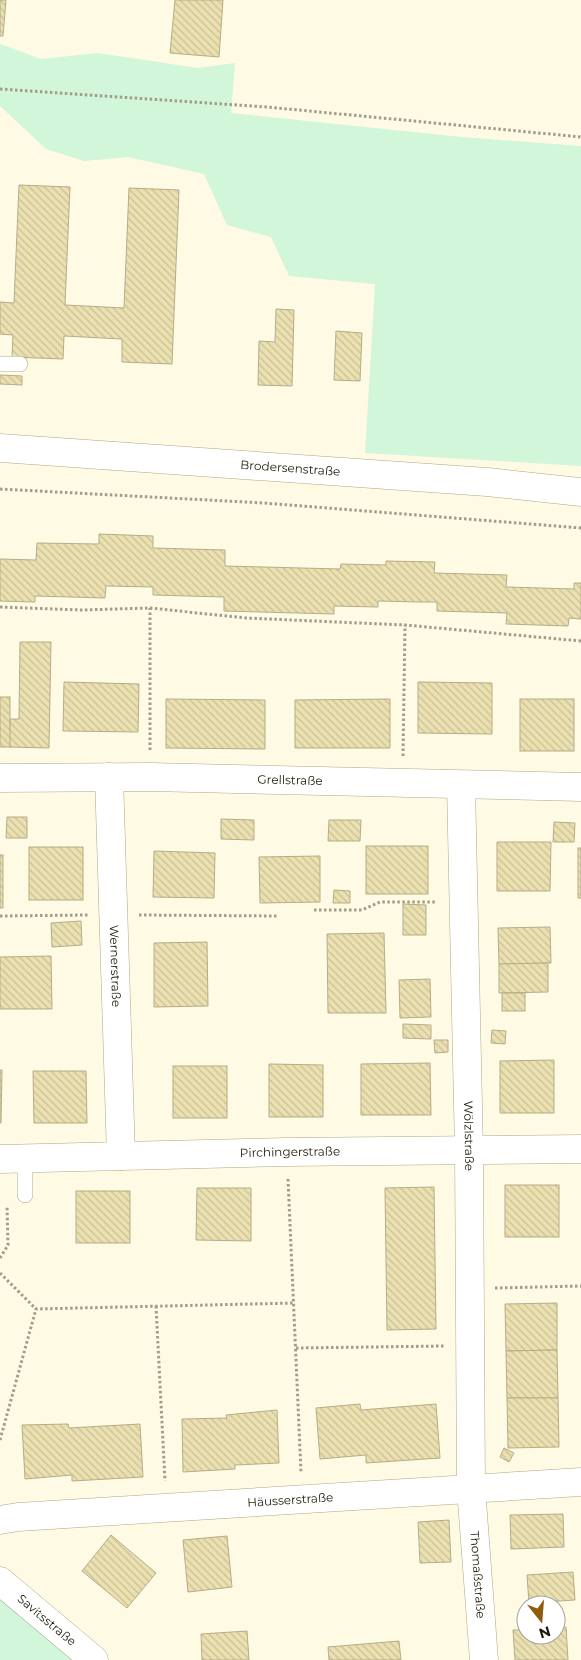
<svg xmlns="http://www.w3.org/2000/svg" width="581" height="1660" viewBox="0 0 581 1660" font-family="Montserrat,sans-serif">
<defs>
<pattern id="building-back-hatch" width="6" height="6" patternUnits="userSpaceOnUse" patternTransform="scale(1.25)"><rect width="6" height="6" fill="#ebe0b0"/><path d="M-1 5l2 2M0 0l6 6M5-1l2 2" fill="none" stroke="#c9c096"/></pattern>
</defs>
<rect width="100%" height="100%" fill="#fffae4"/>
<g fill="#d1f6d9">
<polygon points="0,44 41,59 98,53 198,68 235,63 231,113 462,137 581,146 581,466 365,453 375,284 289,276 271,237 227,225 204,174 128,157 84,161 46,149 0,106"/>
<polygon points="0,1600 71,1657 74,1660 0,1660"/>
</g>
<g fill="url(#building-back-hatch)" stroke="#b5ad89">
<polygon points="0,0 6,0 3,36 0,36"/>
<polygon points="175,0 223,0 219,57 170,53"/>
<polygon points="19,185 70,187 65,305 124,308 129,188 179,190 172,364 122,362 122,339 64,336 63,359 12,357 13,335 0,334 0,302 14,303"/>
<polygon points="276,309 294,310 292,386 258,385 259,341 275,342"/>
<polygon points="336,331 362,333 360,381 334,380"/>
<polygon points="0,375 22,376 22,385 0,384"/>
<polygon points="99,534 153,536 153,548 225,550 225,566 340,569 341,564 386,565 386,561 435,562 434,573 507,575 506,587 574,589 574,583 581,583 581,619 569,618 568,626 506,624 507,613 437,611 437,602 421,602 378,601 378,607 334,606 334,614 224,611 224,597 153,595 153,587 106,586 105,598 35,596 35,602 0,601 0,559 36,560 37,543 99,544"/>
<polygon points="20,642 51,642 49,748 9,747 10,719 19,719"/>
<polygon points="64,682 139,684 138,732 63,731"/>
<polygon points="418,682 492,683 492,734 418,733"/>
<rect x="0" y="697" width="10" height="50"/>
<polygon points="166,699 265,700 265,749 166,748"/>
<polygon points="390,699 390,748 295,748 295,700"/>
<rect x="520" y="699" width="54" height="52"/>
<polygon points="7,817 27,817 27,838 6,838"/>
<polygon points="221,819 254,820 254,840 221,839"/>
<polygon points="329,820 361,820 360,841 328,841"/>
<polygon points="554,822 575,823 574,842 553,842"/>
<polygon points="497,842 551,842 550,891 497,891"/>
<rect x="366" y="846" width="62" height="48"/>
<rect x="29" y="847" width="54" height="53"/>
<rect x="578" y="848" width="3" height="50"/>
<polygon points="154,851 215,853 214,898 153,897"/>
<rect x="0" y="855" width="3" height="53"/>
<polygon points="320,856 320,902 260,903 259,857"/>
<polygon points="334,890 350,891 350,903 333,903"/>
<polygon points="403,904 426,905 426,935 403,935"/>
<polygon points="81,921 82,945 52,947 51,923"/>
<polygon points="550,927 551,963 499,964 498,928"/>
<polygon points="384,933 386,1013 328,1013 327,934"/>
<polygon points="207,942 208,1006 154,1007 154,943"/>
<polygon points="51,956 52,1009 0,1009 0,957"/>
<polygon points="548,963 548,992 499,993 499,964"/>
<polygon points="430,979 431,1017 400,1018 399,980"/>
<rect x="502" y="993" width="23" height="18"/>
<polygon points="403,1024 431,1025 431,1039 403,1038"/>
<polygon points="492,1030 506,1031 505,1044 491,1043"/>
<polygon points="434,1040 448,1040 448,1052 435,1053"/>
<polygon points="554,1060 554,1113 500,1113 500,1061"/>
<polygon points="430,1063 431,1115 361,1115 361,1064"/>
<polygon points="269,1064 323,1065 323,1117 269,1117"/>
<rect x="173" y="1066" width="54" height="52"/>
<polygon points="0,1070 2,1070 1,1123 0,1123"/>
<polygon points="33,1071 86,1071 87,1123 34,1123"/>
<rect x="505" y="1185" width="54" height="52"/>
<polygon points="434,1187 436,1329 387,1330 385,1188"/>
<polygon points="197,1188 251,1188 251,1241 196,1240"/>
<rect x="76" y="1191" width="54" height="52"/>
<polygon points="557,1303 557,1350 506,1351 505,1304"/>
<polygon points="557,1350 558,1398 507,1398 506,1351"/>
<polygon points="507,1398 558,1398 559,1447 508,1448"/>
<polygon points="360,1404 361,1410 436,1404 440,1458 366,1463 366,1455 320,1459 316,1408"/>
<polygon points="277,1410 279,1463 235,1465 235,1469 183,1472 182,1419 227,1418 226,1415"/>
<polygon points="68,1424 69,1428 140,1424 143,1477 72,1481 72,1475 25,1479 22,1425"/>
<polygon points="504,1448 514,1453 509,1462 500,1457"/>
<polygon points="563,1514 564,1547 511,1549 510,1515"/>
<polygon points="449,1520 451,1562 420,1563 418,1522"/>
<polygon points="111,1535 156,1573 127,1608 82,1571"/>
<polygon points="227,1536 232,1587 188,1592 183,1540"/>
<polygon points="573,1572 575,1600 529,1603 527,1575"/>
<polygon points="566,1627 568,1660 515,1660 513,1630 526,1630 526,1635 556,1635 556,1628"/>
<polygon points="247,1631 249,1660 202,1660 201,1634"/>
<polygon points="399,1641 401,1660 329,1660 328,1647"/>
</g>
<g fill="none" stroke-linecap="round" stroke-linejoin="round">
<g stroke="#afa784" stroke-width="16">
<g id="lane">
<polyline points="0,364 20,364"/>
<polyline points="25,1195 25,1158"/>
</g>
</g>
<g stroke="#afa784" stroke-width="29">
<g id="street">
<path id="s1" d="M 0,448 L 487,482 L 581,492"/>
<path id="s2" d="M 109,777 L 121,1156"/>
<path id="s3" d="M 0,778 L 150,777 L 581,787"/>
<path id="s4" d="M 461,785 L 469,1151 L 471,1488 L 484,1660"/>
<path id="s5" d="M 0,1159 L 287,1152 L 581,1149"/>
<path id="s6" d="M 0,1520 L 18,1517 L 581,1482"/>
<path id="s7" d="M 0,1581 L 94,1660"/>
</g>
</g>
<g stroke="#a29d8b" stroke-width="3" stroke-dasharray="2.5 2.5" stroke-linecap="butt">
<polyline points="0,89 267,107 581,137"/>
<polyline points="0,489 264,503 581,528"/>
<polyline points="0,607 81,610 150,608 246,618 405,625 581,641"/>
<polyline points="150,750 150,608"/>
<polyline points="403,756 405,625"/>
<polyline points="314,910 362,910 380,902 436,902"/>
<polyline points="139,915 279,916"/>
<polyline points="0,916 88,915"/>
<polyline points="288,1179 301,1472"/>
<polyline points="0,1258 8,1245 7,1206"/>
<polyline points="0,1273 36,1309"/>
<polyline points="495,1288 581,1286"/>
<polyline points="156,1306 165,1481"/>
<polyline points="296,1348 445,1346"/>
<polyline points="0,1440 36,1309 295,1303"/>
</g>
<use href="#lane" stroke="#fff" stroke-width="15"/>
<use href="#street" stroke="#fff" stroke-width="28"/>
</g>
<g text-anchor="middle" stroke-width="5" stroke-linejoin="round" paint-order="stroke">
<g font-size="12" fill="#1d1a0c" stroke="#fff">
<text dy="4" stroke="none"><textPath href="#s1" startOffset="291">Brodersenstraße</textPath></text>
<text dy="4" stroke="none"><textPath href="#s3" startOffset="290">Grellstraße</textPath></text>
<text dy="4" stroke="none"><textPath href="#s2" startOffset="189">Wernerstraße</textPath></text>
<text dy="4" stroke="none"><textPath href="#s4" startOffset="351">Wölzlstraße</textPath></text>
<text dy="4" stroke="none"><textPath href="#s5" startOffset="290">Pirchingerstraße</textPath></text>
<text dy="4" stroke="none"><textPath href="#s6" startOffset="291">Häusserstraße</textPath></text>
<text dy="4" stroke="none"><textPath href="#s4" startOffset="790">Thomaßstraße</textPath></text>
<text dy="4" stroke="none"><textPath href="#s7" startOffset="61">Savitsstraße</textPath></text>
</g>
</g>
<g transform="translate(541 1620) rotate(163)"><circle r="24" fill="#ffffff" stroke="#a5a39e"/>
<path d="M0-4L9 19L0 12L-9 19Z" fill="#8f5c0c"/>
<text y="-8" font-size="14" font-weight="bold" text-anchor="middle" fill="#1d1a0c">N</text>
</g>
</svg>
